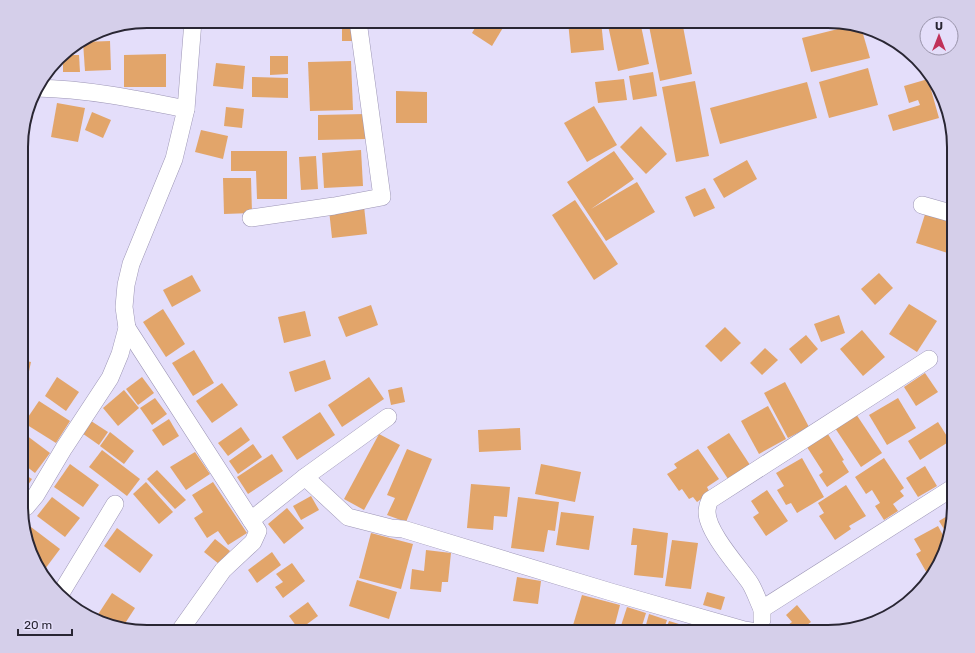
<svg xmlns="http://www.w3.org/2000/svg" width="975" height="653" viewBox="0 0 975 653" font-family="Rubik,sans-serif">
<rect width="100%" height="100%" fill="#e4defa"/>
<g fill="#e2a56a">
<rect x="342" y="21" width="15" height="20"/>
<polygon points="479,21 507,21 492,46 472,33"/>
<polygon points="568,21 601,21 604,50 571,53"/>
<polygon points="607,21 640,21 649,64 618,71"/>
<polygon points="648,21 682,21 692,74 660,81"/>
<polygon points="819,21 828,21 833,22 820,25"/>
<polygon points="854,25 861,27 870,58 811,72 802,38"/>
<polygon points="110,41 111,70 85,71 83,42"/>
<polygon points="166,54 166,87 124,87 124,55"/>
<polygon points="63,55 79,55 80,72 63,72"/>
<polygon points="270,56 288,56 288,74 270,75"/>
<polygon points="351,61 353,110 310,111 308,62"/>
<polygon points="56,63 57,69 50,71 55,64"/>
<polygon points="216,63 245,66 243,89 213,86"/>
<polygon points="868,68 878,105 829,118 819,82"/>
<polygon points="653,72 657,96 633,100 629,76"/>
<polygon points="252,77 288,78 288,98 252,97"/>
<polygon points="624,79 627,100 598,103 595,82"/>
<polygon points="928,79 939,118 893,131 888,115 920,105 918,100 909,103 904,86"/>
<polygon points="695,81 709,156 676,162 662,87"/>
<polygon points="807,82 817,118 720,144 710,108"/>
<polygon points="396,91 427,92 427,123 396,123"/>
<polygon points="57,103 85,108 78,142 51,137"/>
<polygon points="594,106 617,145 587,162 564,123"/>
<polygon points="226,107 244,109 242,128 224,126"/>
<polygon points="28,110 33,118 25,122 26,117"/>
<polygon points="92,112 111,120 103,138 85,130"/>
<polygon points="366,114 367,139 318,140 318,115"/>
<polygon points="641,126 667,154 646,174 620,147"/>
<polygon points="201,130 228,136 223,159 195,152"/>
<polygon points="361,150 363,186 324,188 322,153"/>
<polygon points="231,151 287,151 287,199 257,199 256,171 231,171"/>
<polygon points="614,151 634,179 591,209 637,182 655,212 606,241 567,182"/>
<polygon points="316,156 318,189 301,190 299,157"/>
<polygon points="747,160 757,179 724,198 713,179"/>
<polygon points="223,178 251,178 252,213 224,214"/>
<polygon points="705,188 715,208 694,217 685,197"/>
<polygon points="575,200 618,264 594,280 552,215"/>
<polygon points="364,206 367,234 332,238 329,210"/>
<polygon points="926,211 954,220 954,255 916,243"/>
<polygon points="879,273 893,288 875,305 861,289"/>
<polygon points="192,275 201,291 172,307 163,290"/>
<polygon points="909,304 937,321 917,352 889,334"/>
<polygon points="371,305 378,325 346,337 338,317"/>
<polygon points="163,309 185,344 166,357 143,322"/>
<polygon points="305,311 311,336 284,343 278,317"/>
<polygon points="839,315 845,333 821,342 814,324"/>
<polygon points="725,327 741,343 721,362 705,346"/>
<polygon points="862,330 885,357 863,376 840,349"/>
<polygon points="806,335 818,349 801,364 789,349"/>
<polygon points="765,348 778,360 762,375 750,363"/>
<polygon points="194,350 214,383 193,396 172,363"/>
<polygon points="22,360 31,362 25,390 22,389"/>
<polygon points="325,360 331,379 295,392 289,372"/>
<polygon points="925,373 938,392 916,406 904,387"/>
<polygon points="57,377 79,392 66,411 45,396"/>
<polygon points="142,377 154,393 138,405 126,389"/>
<polygon points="369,377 384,399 342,427 328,405"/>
<polygon points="785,382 809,427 788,438 764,393"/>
<polygon points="222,383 238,405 212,423 196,401"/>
<polygon points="402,387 405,402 391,405 388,390"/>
<polygon points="124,390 139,408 118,426 103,408"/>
<polygon points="155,398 167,414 152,425 140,408"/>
<polygon points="898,398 916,428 887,445 869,415"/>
<polygon points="39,401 70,421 56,443 24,423"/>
<polygon points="768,406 786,439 759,454 741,421"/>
<polygon points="320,412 335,435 297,460 282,437"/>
<polygon points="856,414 882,453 861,467 835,428"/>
<polygon points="88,419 108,432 99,445 79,431"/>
<polygon points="169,419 179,436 163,446 152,430"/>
<polygon points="938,422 950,441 920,460 908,441"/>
<polygon points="241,427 250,440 228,456 218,443"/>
<polygon points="520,428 521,450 479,452 478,430"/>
<polygon points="826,431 844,460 842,461 849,472 827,487 819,475 823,472 805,444"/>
<polygon points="22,432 50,453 35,473 22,463"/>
<polygon points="110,432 134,451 124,464 100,446"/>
<polygon points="729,433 750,465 728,479 707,447"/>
<polygon points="379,434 400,445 364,510 344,499"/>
<polygon points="253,444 262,457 238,474 229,461"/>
<polygon points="407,449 432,459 406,522 387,515 395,498 387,495"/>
<polygon points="698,449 719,479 707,487 710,493 697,502 693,497 689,499 682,489 679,491 667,474 677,468 674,464"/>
<polygon points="102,450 140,479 127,496 89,467"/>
<polygon points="195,452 210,474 186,490 170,467"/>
<polygon points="272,454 283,471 248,494 237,477"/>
<polygon points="802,458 824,497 797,513 791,503 786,505 777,490 784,486 776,473"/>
<polygon points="884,458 904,488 900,491 904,496 893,504 898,511 884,520 875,506 880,503 872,490 866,494 855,477"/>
<polygon points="70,464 99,485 83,507 54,487"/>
<polygon points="541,464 581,472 575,502 535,494"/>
<polygon points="925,466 937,486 918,497 906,478"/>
<polygon points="157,470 186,500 175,509 147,479"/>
<polygon points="22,473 32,479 22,494"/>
<polygon points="146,482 173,512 159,524 133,494"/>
<polygon points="213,482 247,533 228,545 218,531 207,538 194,518 203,512 192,495"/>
<polygon points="471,484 510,487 507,517 494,516 493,530 467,528"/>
<polygon points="846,485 866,516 849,526 851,529 835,540 819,516 824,513 818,503"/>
<polygon points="767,490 788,521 766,536 753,517 759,513 751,501"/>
<polygon points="311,496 319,510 301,520 293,506"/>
<polygon points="52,497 80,518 65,537 37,516"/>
<polygon points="518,497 559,502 555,531 548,530 544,552 511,548"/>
<polygon points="287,508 304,528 284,544 268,524"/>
<polygon points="561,512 594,516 589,550 556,545"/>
<polygon points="954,512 954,514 947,534 939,521"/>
<polygon points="938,526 945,539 934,572 928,575 916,554 921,551 914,539"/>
<polygon points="31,527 60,549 42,573 38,569 26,534"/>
<polygon points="117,528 153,555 140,573 104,546"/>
<polygon points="633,528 668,533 663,578 634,575 637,545 631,545"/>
<polygon points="371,533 413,544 401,589 359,578"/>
<polygon points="215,539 230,551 219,564 204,552"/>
<polygon points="672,540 698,543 691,589 665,586"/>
<polygon points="426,550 451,553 448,582 442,582 441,592 410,589 412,569 424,571"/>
<polygon points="272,552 281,565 257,583 248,570"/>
<polygon points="292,563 305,581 283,598 275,587 283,582 276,574"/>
<polygon points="517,577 541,581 538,604 513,601"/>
<polygon points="357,580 397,592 389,619 349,606"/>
<polygon points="707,592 725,597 721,610 703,605"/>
<polygon points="112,593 135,608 122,628 107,625 95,619"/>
<polygon points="582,595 620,605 613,632 571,632"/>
<polygon points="308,602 318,616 299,630 289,616"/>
<polygon points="797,605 811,622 807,625 813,632 779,632 792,622 786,615"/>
<polygon points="627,607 646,613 640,632 619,632"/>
<polygon points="649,614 667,620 663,632 644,632"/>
<polygon points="669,621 702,631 702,632 665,632"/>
</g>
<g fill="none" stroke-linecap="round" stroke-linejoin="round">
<g stroke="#9c95b5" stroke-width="18">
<g id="minor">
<path d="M 36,88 C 87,89 136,99 186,109"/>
<polyline points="922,205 954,214"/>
<polyline points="251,218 334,206 382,197 358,21"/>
<polyline points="127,328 258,531 253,542 223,570 179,632"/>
<polyline points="305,477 348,517 391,528 403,529 611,592 744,630 757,632"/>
<polyline points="22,508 26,507 36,495 64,448 110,378 120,354 127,328 124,307 126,285 131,264 174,159 186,109 193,21"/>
<polyline points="251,520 305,477 388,417"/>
<polyline points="61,593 115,504"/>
<path d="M 762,609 C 758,601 755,591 750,583 C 739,567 707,532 707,512 C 707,507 708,504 710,500 L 929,359"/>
<polyline points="762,620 762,609 954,487"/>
</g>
</g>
<use href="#minor" stroke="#fff" stroke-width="17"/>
</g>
<path d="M0 0H975V653H0ZM147 28H828A119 119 0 0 1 947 147V506A119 119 0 0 1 828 625H147A119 119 0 0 1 28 506V147A119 119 0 0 1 147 28Z" fill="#d5cfea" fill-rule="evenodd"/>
<path fill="none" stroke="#292633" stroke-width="2" d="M147 28H828A119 119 0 0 1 947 147V506A119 119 0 0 1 828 625H147A119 119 0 0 1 28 506V147A119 119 0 0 1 147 28Z"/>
<g transform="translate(939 36)"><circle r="19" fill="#e4defa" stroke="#9994aa"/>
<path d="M0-3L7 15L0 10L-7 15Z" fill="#c0315a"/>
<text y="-6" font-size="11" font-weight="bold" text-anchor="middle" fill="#292633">U</text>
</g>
<path d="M18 629v6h54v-6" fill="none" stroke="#292633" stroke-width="2"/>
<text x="24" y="629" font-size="12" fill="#292633" stroke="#e4defa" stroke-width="3" paint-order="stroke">20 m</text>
</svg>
